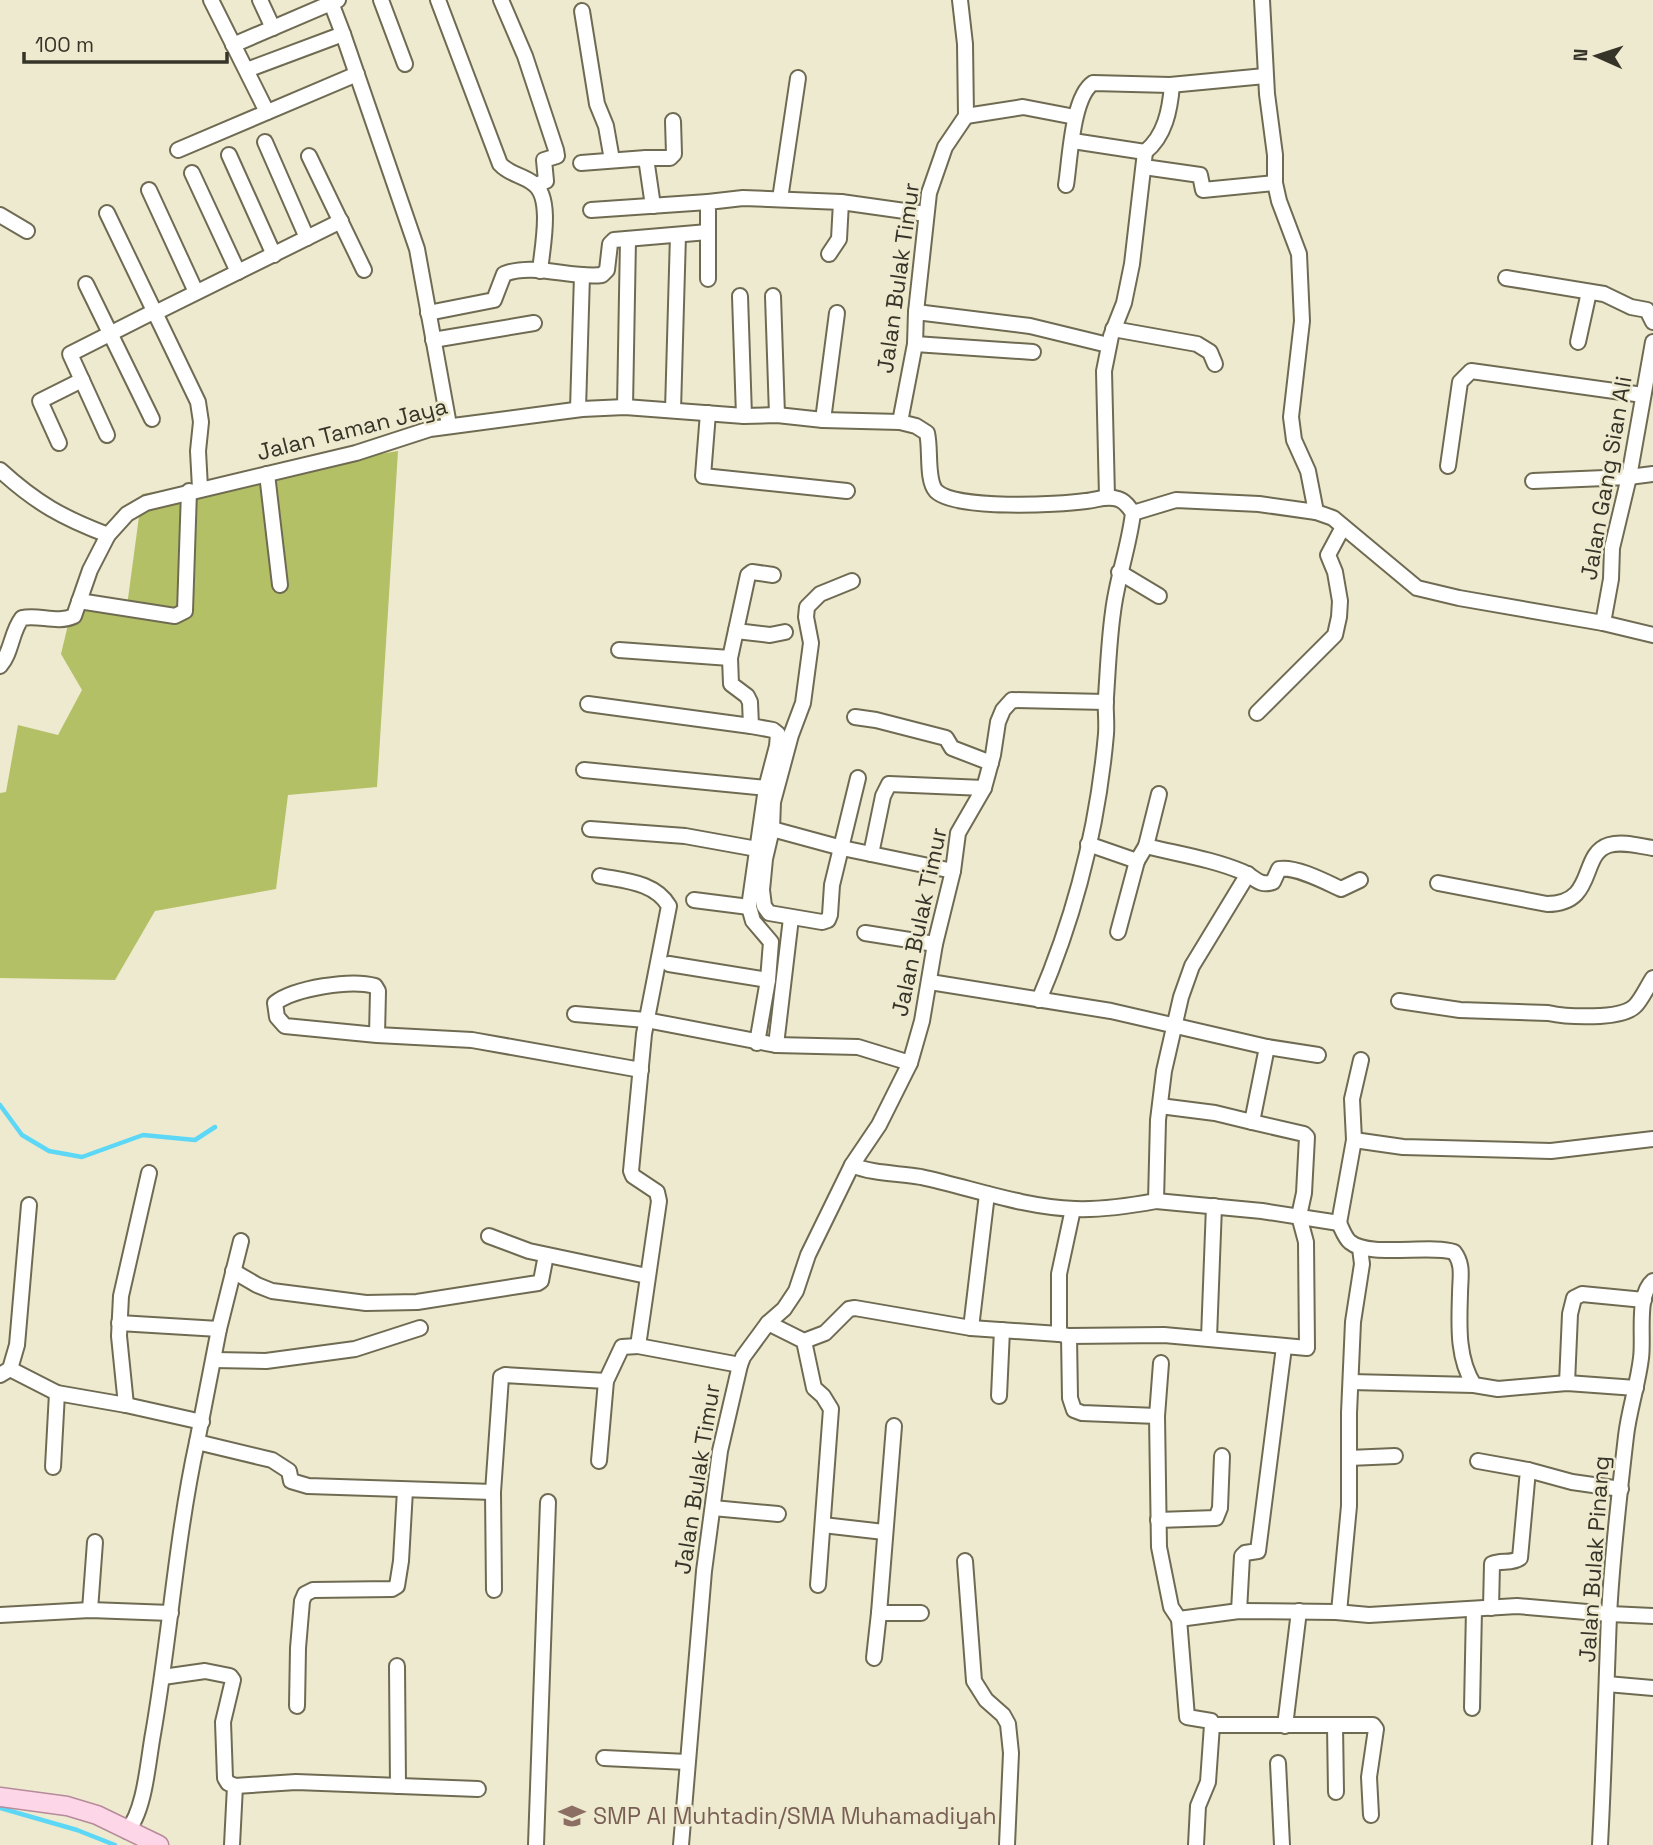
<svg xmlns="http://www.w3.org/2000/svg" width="1653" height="1845" viewBox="0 0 1653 1845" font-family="'Space Grotesk',sans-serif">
<rect width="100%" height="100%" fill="#eeeacf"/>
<polygon fill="#b4c066" points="398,451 377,787 288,795 276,889 155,911 115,980 0,978 0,793 6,792 18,725 58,735 82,690 61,654 72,608 127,606 142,494"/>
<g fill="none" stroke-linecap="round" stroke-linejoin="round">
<g stroke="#5cd7f6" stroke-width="4.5">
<polyline points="0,1105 22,1135 49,1151 82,1157 143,1135 195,1140 215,1127"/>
<polyline points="0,1808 77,1830 115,1845"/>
</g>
<g stroke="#6f6b53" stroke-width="18">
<g id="minor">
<polyline points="211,0 267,112"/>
<polyline points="260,0 273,28"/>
<polyline points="381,0 405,64"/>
<path d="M 438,0 L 500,164 C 510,175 523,175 534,184 C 553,198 542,249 540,271"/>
<polyline points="501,0 525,56 556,150 557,156 544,160 546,181 536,185"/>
<polyline points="1262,0 1267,94 1275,155 1275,183 1279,201 1299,254 1302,321 1291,417 1294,440 1308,471 1316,512"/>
<polyline points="582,11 597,104 606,126 612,160"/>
<polyline points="343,34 417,249 449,425"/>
<polyline points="233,45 338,0"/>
<polyline points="252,68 343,34 330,0"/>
<polyline points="966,116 1023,107 1075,117"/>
<polyline points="1073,141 1145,152 1132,264 1124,303 1111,336 1104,371 1107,497"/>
<polyline points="265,142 307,238"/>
<polyline points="178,150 357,74"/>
<path d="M 1145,152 C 1165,136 1170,110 1172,85"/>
<polyline points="229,155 274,255"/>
<polyline points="309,156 364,270"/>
<polyline points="646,158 670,158 674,154 673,121"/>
<polyline points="581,163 646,158 653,206"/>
<polyline points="1144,167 1200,175 1203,190 1275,183"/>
<polyline points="192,173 238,272"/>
<path d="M 1066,185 C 1070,160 1072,97 1093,83 L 1170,85 L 1265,76"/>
<polyline points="149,190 196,292"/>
<polyline points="780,199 798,78"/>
<polyline points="841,202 926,214"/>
<polyline points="591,210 708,202"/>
<polyline points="107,213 198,402 201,422 198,451 200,488"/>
<polyline points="0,215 27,231"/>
<polyline points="1506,278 1604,294 1631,307 1647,310 1653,322"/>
<polyline points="708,279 708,202 743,198 841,202 839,239 829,254"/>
<polyline points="86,284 152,419"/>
<polyline points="740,296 744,416"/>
<polyline points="773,296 777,415"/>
<polyline points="916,312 1030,326 1108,345"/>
<polyline points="155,313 341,221"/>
<path d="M 428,313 L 494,300 L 504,274 C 534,262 571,279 602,275 L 607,270 L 610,244 L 614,240 L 708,232"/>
<polyline points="1113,329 1197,344 1210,352 1215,364"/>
<polyline points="433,340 534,323"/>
<polyline points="1578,342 1589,292"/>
<polyline points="915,344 1033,352"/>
<polyline points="625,407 628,239"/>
<polyline points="578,409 582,275"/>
<polyline points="673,410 678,235"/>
<polyline points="708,413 703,476 847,491"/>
<polyline points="823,420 837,313"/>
<polyline points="900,422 915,344 916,312 929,193 945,147 966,116 965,44 960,0"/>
<polyline points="107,435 70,354 155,311"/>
<polyline points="59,443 40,401 82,380"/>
<polyline points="1448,466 1460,382 1471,371 1643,395"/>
<path d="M 0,470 C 36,503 63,518 108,535"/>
<polyline points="267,474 280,585"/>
<polyline points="1533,481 1629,477 1653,474"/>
<polyline points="1133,513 1176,500 1259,504 1316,512 1333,518 1417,588 1459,598 1603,623 1653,635"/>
<polyline points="1119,572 1159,596"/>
<polyline points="852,581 820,594 807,607 806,617 811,643 803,703 791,735 773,802 772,829 765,859 762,890 764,906 769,913 822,922 828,920 830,915 832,885 858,778"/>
<polyline points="79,601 175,616 185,611 189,491"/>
<polyline points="1603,623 1611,579 1612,548 1629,477 1653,342"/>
<polyline points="736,631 770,635 785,632"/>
<polyline points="619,650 730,658"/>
<path d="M 0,666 C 12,652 11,632 22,618 C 39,614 57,624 74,616 L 90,570 L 108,535 L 127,514 L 146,503 L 356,453 L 430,429 L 582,409 L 625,407 L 744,416 L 777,415 L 823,420 L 900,422 L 916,426 L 927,433 C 931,449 926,480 936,491 C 955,510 1058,505 1086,501 C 1097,500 1107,495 1118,499 C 1125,501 1129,507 1133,513 C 1129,547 1117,578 1113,612 C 1109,640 1108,668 1106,697 C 1105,709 1107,721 1106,734 C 1098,825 1075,916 1039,1000"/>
<polyline points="588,704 751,726"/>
<polyline points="1257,713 1335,635 1339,617 1340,601 1335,572 1328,555 1343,527"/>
<polyline points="855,717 876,720 946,738 952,748 991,763"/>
<polyline points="584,770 766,788"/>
<polyline points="590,829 685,836 757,849"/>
<polyline points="772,829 842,848 953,871"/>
<path d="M 1088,844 L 1137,861 L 1146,846 C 1178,854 1212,859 1243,872 C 1255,877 1259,887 1273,882 L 1279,869 C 1296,866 1326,882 1341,889 L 1360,880"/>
<polyline points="1146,846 1159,794"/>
<polyline points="871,854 883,796 889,784 984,788"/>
<path d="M 600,876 C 625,881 655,882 669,906 L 644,1034 L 631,1171 L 633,1176 L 657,1192 L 659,1201 L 638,1346 L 740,1365"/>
<path d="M 1438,883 L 1547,904 C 1597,904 1579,854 1609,845 C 1623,841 1639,846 1653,848"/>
<polyline points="694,900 749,907"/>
<polyline points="1118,932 1137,861"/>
<polyline points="865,933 935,944"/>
<polyline points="669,964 768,980"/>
<polyline points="930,982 1111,1011 1267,1047 1318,1055"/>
<path d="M 1399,1001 L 1460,1010 L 1548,1013 C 1567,1017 1621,1020 1635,1006 C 1642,999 1647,987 1653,978"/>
<polyline points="575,1014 646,1020 776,1045 858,1047 910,1063"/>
<path d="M 377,1035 L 378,991 L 375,986 C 351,979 295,988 275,1003 L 277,1017 L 285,1026 L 377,1035 L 472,1040 L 641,1070"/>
<polyline points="757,1043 768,980 771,942 753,921 749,907 766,788 777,746 778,734 773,730 751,726 750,702 747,696 731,684 730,658 748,575 752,572 773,575"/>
<polyline points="776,1045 791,918"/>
<polyline points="1160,1106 1215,1113 1252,1122 1267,1047"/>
<polyline points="1354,1140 1403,1147 1551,1151 1653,1139"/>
<path d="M 852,1165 C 873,1174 898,1173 921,1177 C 972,1188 1022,1207 1075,1209 C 1102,1210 1129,1206 1156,1201 L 1158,1120 L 1164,1071 L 1181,997 L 1192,966 L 1248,874"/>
<polyline points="1156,1201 1262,1211 1339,1223 1354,1140 1352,1099 1361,1060"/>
<polyline points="1073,1209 1059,1274 1059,1334 1069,1336 1164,1335 1307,1348 1306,1242 1299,1216 1304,1193 1307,1137 1304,1134 1252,1122"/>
<path d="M 1339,1223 C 1342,1229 1345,1238 1350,1242 C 1369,1258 1431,1244 1454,1252 C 1464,1265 1460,1278 1460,1294 C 1459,1325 1457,1358 1474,1385 L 1498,1389 L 1567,1383 L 1636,1388"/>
<polyline points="489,1236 529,1251 647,1276"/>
<polyline points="233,1271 257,1285 272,1291 366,1303 417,1302 538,1283 541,1281 546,1255"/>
<polyline points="119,1323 219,1329"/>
<polyline points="768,1323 804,1341 814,1388 823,1396 831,1409 818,1585"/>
<polyline points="971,1328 987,1194"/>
<polyline points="1069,1336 1070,1398 1074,1410 1082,1413 1157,1416 1159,1547 1171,1607 1179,1619 1239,1611 1336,1612 1369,1615 1517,1606 1610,1614 1653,1616"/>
<polyline points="1209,1338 1214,1206"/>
<polyline points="804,1341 825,1333 849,1309 855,1308 971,1328 1059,1334"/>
<polyline points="214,1360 266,1361 355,1349 420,1328"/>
<polyline points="10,1369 57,1393 126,1405 202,1422"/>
<polyline points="0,1375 10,1369 17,1345 29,1205"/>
<polyline points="1351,1382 1474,1385"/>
<polyline points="1567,1383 1570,1314 1574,1298 1582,1294 1644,1300"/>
<polyline points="999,1396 1002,1330"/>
<polyline points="126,1405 119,1336 121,1296 149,1173"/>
<polyline points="1157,1416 1161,1363"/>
<polyline points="894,1426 879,1613 921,1613"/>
<polyline points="197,1442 219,1329 241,1241"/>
<polyline points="1349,1458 1395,1456"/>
<polyline points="599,1461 606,1381 622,1347 638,1346"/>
<path d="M 1478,1461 L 1528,1470 L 1520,1558 C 1512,1564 1501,1560 1492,1564 L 1491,1608"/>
<polyline points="53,1467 57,1393"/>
<polyline points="1528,1470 1572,1482 1621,1489"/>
<polyline points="713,1508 778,1514"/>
<polyline points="1158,1520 1216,1518 1220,1508 1222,1456"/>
<polyline points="823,1525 884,1532"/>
<polyline points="965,1561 974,1681 986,1700 1003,1715 1008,1724 1011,1753 1007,1845"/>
<polyline points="494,1590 493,1492 501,1377 505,1375 606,1381"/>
<polyline points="90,1610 95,1542"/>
<polyline points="1239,1611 1242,1556 1245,1553 1258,1551 1284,1347"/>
<polyline points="1339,1612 1349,1506 1349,1413 1353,1322 1362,1264 1360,1248"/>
<polyline points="0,1615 90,1610 171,1613"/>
<polyline points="1179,1619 1187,1717 1211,1721 1212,1725 1208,1782 1198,1806 1196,1845"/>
<polyline points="874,1658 879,1613"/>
<polyline points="397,1666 398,1786"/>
<polyline points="163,1677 205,1671 230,1676 233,1680 223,1722 225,1778 228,1783 235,1786 296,1782 478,1789"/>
<polyline points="1607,1684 1653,1688"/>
<polyline points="297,1706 298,1648 302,1601 305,1594 313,1590 392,1589 397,1586 401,1561 405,1490"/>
<polyline points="1472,1708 1474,1609"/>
<polyline points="1212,1725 1373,1725 1376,1729 1369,1777 1371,1815"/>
<polyline points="1335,1725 1336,1792"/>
<polyline points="1285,1726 1299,1611"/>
<polyline points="604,1758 687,1762"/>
<polyline points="1278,1763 1282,1845"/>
<path d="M 127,1831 C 145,1811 148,1761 153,1734 C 170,1637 176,1538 197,1442 L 272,1460 L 289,1471 L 291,1481 L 308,1486 L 493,1492"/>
<polyline points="232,1845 235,1786"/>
<polyline points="536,1845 548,1502"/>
<polyline points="681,1845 704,1571 720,1451 740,1365 743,1357 768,1323 784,1309 796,1291 808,1255 852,1165 879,1125 910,1063 922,1021 935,944 953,871 958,833 984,788 993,755 998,722 1003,710 1012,700 1106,702"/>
<path d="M 1600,1845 C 1604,1769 1606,1693 1609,1616 C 1612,1556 1619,1496 1626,1436 C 1629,1410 1638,1384 1641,1358 C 1644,1337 1636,1295 1653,1281"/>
</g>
</g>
<g stroke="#b68b9b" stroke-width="21">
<polyline id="major" points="0,1797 67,1806 97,1815 159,1845"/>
</g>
<use href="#minor" stroke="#fff" stroke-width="14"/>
<use href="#major" stroke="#fdd6e8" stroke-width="18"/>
</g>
<defs>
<g id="school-bare" transform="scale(2.1)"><path d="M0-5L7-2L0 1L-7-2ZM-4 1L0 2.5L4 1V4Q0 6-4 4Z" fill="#8d6e63" stroke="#eeeacf" stroke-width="2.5" paint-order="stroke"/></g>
</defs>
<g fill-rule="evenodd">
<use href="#school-bare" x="572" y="1816"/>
</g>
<g text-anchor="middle" stroke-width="5" stroke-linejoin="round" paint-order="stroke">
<g font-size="23" fill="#363429" stroke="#eeeacf">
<text transform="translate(898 278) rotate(-82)" y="8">Jalan Bulak Timur</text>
<text transform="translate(352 429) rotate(-14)" y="8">Jalan Taman Jaya</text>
<text transform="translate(1606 478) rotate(-80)" y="8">Jalan Gang Sian Ali</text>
<text transform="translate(919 922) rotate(-78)" y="8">Jalan Bulak Timur</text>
<text transform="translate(697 1479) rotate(-81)" y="8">Jalan Bulak Timur</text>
<text transform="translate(1594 1559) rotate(-86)" y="8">Jalan Bulak Pinang</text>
</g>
<g font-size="23" fill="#785e54" stroke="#eeeacf" text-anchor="start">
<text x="593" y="1824">SMP Al Muhtadin/SMA Muhamadiyah</text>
</g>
</g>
<g transform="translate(1597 56) rotate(273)" stroke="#eeeacf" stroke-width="5" paint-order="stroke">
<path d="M0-5L12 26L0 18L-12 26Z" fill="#363429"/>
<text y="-10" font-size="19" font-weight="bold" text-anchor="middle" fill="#363429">N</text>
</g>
<path d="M24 52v10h203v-10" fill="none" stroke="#363429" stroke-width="3.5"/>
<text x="35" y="52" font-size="21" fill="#363429" stroke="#eeeacf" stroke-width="5" paint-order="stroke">100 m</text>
</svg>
